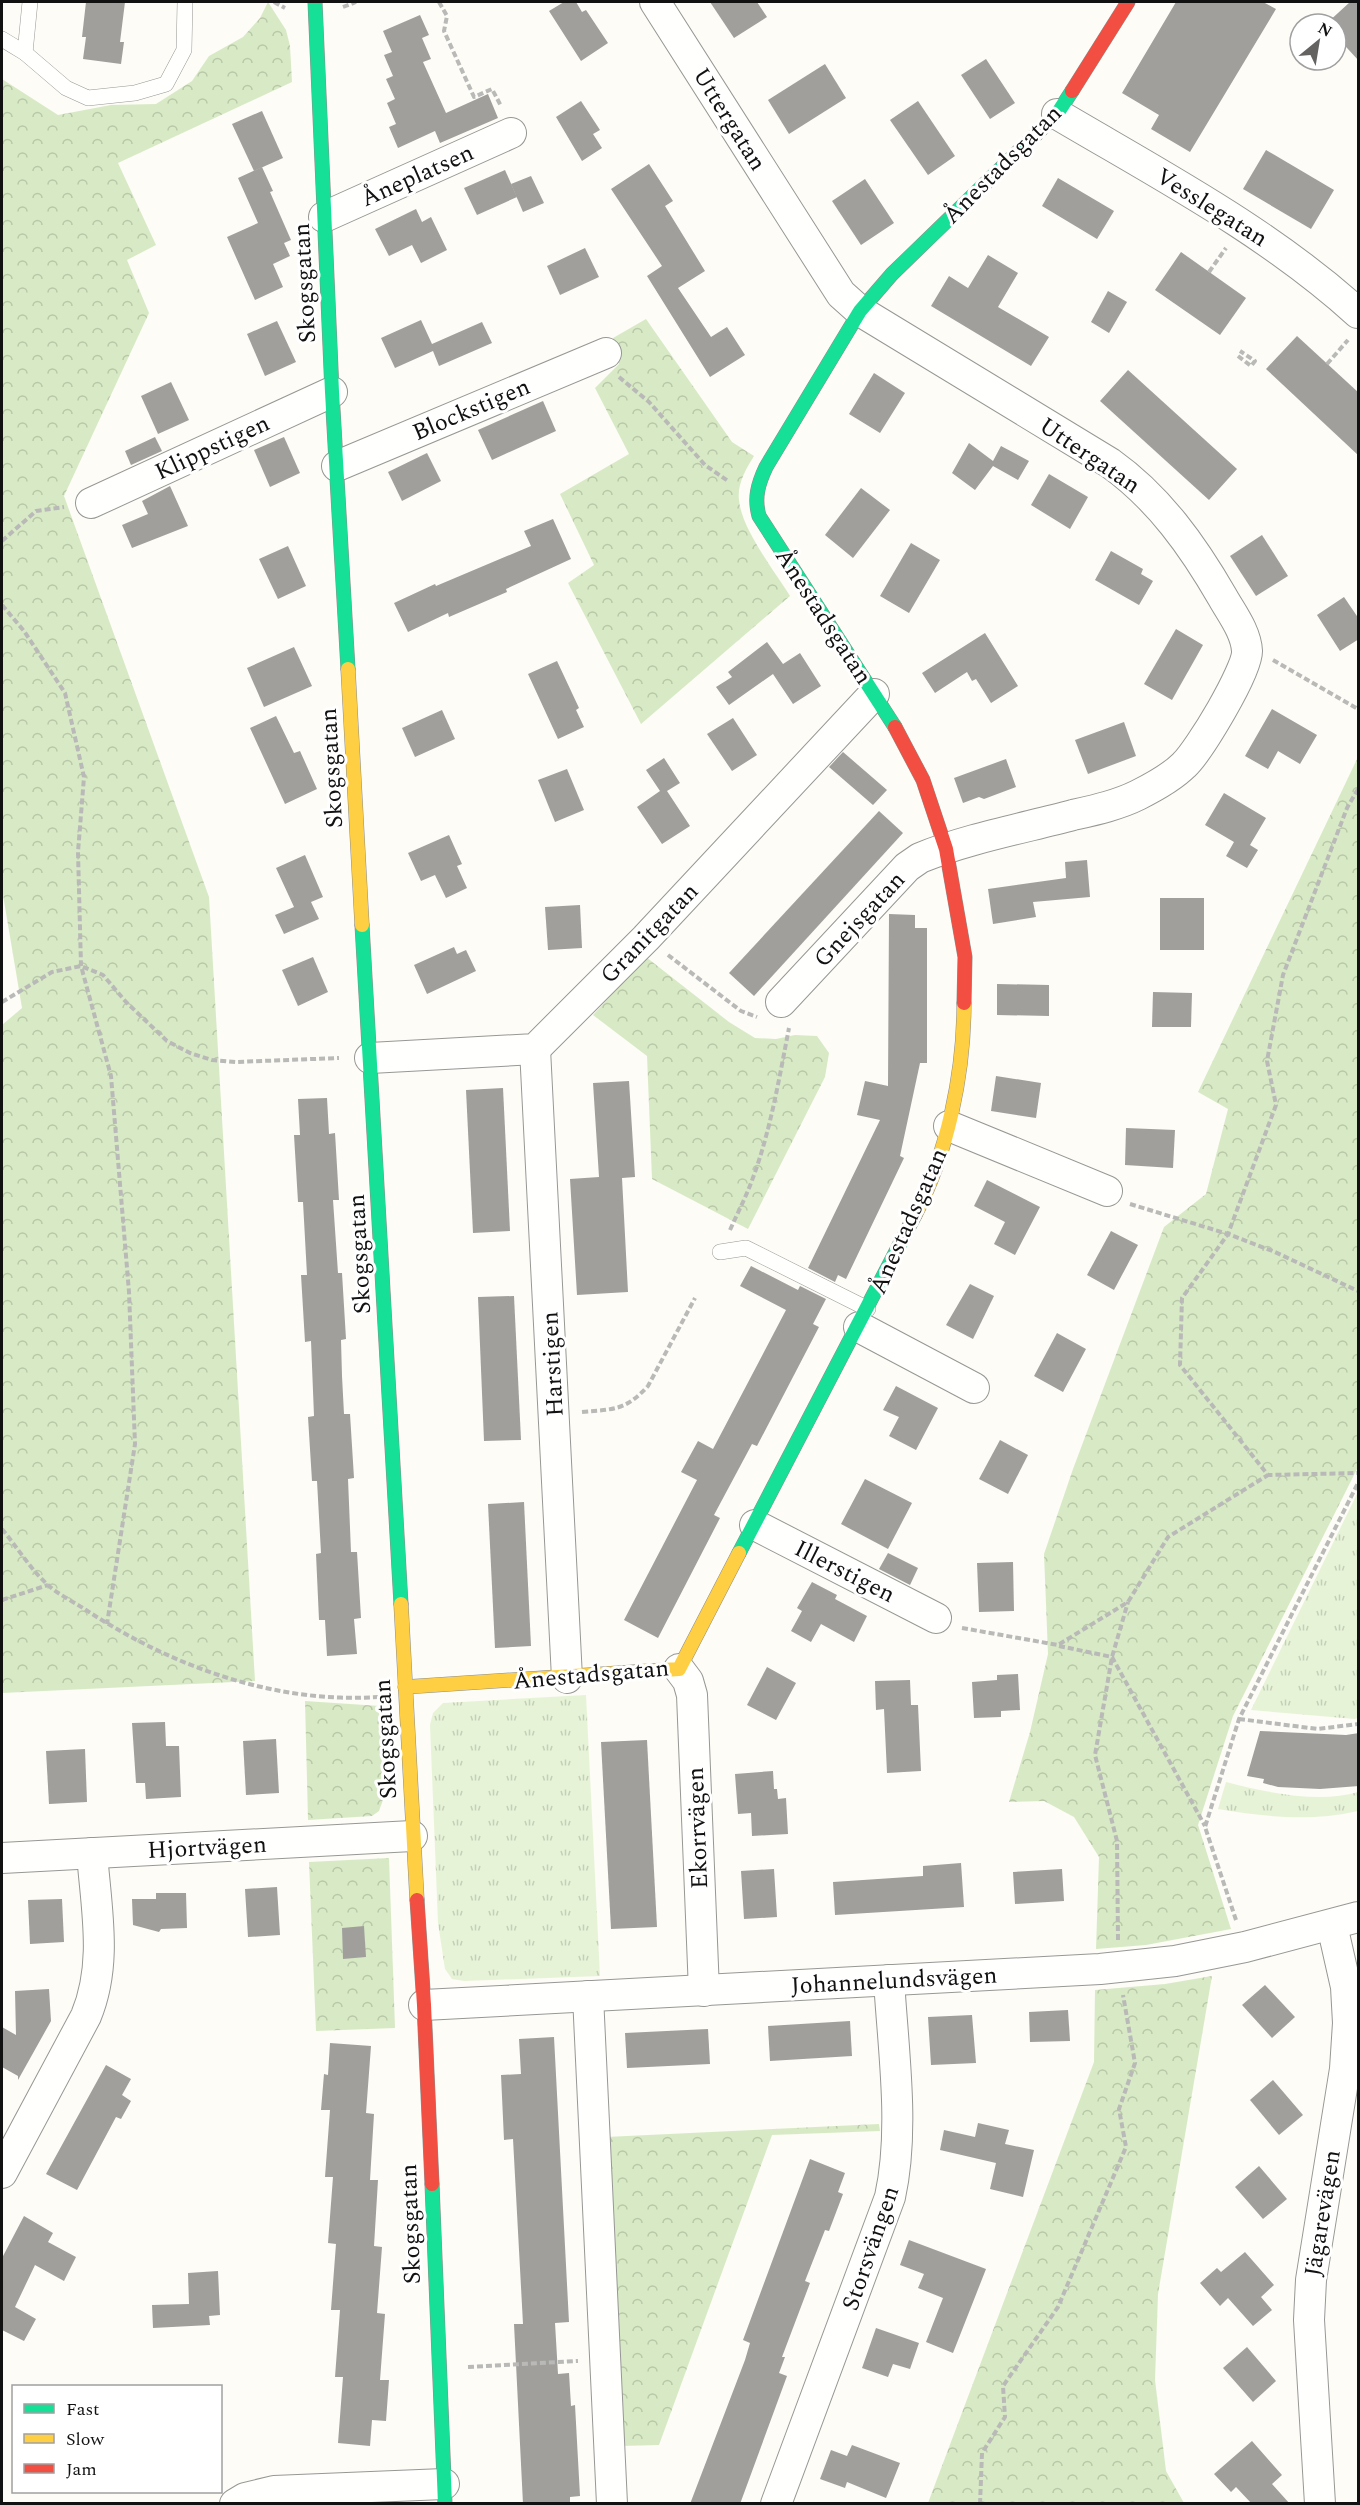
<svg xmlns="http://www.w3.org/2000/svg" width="1360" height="2505" viewBox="0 0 1360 2505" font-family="Spectral,serif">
<defs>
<pattern id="grass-tufts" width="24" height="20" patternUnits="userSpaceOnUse" patternTransform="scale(1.5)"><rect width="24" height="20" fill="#e7f3d7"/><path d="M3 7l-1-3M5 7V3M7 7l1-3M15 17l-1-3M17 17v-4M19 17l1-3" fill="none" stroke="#c5cfb8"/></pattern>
<pattern id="forest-crowns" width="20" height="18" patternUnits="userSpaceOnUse" patternTransform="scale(1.5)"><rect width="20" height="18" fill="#d8eac5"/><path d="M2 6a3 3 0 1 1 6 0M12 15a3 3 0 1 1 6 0" fill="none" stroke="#b8c8a8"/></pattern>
</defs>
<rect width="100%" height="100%" fill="#fdfcf7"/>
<g fill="url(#grass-tufts)">
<polygon points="1358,1492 1358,1718 1355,1719 1251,1710"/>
<polygon points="586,1695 600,1976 464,1981 452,1979 445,1969 438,1923 430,1725 433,1713 443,1703"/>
<path d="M 1226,1782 C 1265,1792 1319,1804 1358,1792 L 1358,1811 C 1309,1822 1268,1817 1218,1809 Z"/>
</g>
<g fill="url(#forest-crowns)">
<polygon points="268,2 286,30 290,46 292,82 118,163 156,245 127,260 149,313 64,496 209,897 255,1681 2,1693 2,1025 22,1008 2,889 2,79 58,115 111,105 156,104 192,81 209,56 243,37 260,18"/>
<path d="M 646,319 L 732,442 L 754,456 C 746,469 737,484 739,500 C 741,528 775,572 790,596 L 641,724 L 568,583 L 594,565 L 560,494 L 629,454 L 595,388 L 619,364 L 613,338 Z"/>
<polygon points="1358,757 1358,1467 1233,1716 1198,1825 1231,1929 1146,1945 1096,1949 1099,1857 1074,1817 1044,1801 1009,1802 1030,1732 1048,1654 1044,1554 1073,1469 1164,1227 1206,1194 1228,1109 1198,1092"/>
<polygon points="646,957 729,1022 755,1038 776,1039 795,1035 817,1036 829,1053 825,1077 748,1229 652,1179 647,1056 593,1015"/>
<polygon points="305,1701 380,1706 383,1800 379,1811 372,1816 308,1820"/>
<polygon points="389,1858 395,2028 316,2031 309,1862"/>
<polygon points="1212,1976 1158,2294 1155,2380 1166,2471 1184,2503 928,2503 1094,2062 1095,1990 1165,1984"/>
<polygon points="879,2124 880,2131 772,2135 659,2445 620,2446 606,2137"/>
</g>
<g fill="#a19f9c">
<polygon points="86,2 125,2 120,42 124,42 121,64 83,59 86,37 82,37"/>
<polygon points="564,2 576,2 582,12 586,10 608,43 581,61 549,11"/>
<polygon points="710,2 757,2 767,17 734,38"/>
<polygon points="1176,2 1263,2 1276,9 1190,152 1151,129 1159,115 1122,93"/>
<polygon points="1350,2 1359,2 1359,61 1336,36 1336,24 1326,24"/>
<polygon points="420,15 429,35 422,38 431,59 423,62 446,113 488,94 498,118 440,143 435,131 398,148 389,127 396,124 387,103 395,99 386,79 393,76 384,55 392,52 383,31"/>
<polygon points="986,59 1015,103 990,119 961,75"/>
<polygon points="825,64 846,98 789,134 768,100"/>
<polygon points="581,101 600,130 593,134 602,148 582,161 556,117"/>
<polygon points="918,101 955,156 928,175 890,120"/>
<polygon points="262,111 283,158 254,171 232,124"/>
<polygon points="1266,150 1334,190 1311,229 1243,189"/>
<polygon points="649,164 673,201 665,206 705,271 678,288 711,337 727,327 745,355 710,377 647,276 662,266 611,189"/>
<polygon points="262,167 273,191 270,192 291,240 284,243 290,256 273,264 283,287 255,300 227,237 258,223 238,178"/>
<polygon points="505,170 517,197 477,215 464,188"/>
<polygon points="531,176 544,203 523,212 511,184"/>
<polygon points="1058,178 1114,211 1097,239 1042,206"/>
<polygon points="865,179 894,223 861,245 832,201"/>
<polygon points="416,209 422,222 431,217 447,250 421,263 412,245 389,256 375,229"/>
<polygon points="585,248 599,277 560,295 547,266"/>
<polygon points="1181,252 1246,298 1220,335 1155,290"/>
<polygon points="988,255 1018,273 998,307 1049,337 1031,366 931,306 949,276 968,288"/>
<polygon points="1108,291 1127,302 1109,333 1091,322"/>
<polygon points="421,320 432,344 482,322 492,343 439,366 433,351 395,368 381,338"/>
<polygon points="277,321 296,362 265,376 247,334"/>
<polygon points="1297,336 1359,393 1359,456 1266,369"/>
<polygon points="1128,370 1237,469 1209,500 1100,401"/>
<polygon points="874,373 905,393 880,433 849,414"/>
<polygon points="171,382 189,420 158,434 141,396"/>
<polygon points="543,401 556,431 492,460 478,430"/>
<polygon points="155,437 162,451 131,465 125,451"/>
<polygon points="284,437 300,473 270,487 254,450"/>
<polygon points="969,443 993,461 1001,446 1029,461 1018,480 993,466 975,490 952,473"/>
<polygon points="427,453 441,481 402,501 388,472"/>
<polygon points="1049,474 1088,497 1070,529 1031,505"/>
<polygon points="170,486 188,526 132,548 122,525 148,514 142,501"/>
<polygon points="861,488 890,510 853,558 825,535"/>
<polygon points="553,519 571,559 506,589 507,592 449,617 448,613 408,632 394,603 435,584 436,586 531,546 524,531"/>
<polygon points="1262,535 1288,576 1256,596 1230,556"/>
<polygon points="911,543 940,560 909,613 880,596"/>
<polygon points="288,546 306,586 278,599 259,559"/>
<polygon points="1111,551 1143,569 1141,574 1153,581 1139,605 1095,580"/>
<polygon points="1344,597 1359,619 1359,639 1340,651 1317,615"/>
<polygon points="1176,629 1203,645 1172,700 1144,684"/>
<polygon points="985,633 1018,686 991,703 976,679 972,681 967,672 935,693 922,673"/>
<polygon points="767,642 783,664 800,653 821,686 793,704 773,674 729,705 716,687 732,677 728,672"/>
<polygon points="294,647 312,686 264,707 247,668"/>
<polygon points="557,661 579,708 576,710 584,727 558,739 528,674"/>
<polygon points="1272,709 1317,735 1300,764 1278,751 1268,769 1245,756"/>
<polygon points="442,710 455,739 415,757 402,728"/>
<polygon points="276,716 294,753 300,751 317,789 285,804 250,728"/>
<polygon points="733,718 757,755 732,771 707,734"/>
<polygon points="1124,722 1136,756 1088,774 1075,740"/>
<polygon points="843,752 887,790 873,805 829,767"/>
<polygon points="664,758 680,783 667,791 690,826 662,844 637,807 660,791 646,770"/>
<polygon points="1006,759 1016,787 984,799 979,797 963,803 954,778"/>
<polygon points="567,769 584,810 555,822 538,780"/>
<polygon points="1224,793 1266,818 1250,845 1258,850 1247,868 1226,856 1234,842 1205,825"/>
<polygon points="879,811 903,833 754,996 729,973"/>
<polygon points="449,835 462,864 457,866 467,888 446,898 435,875 421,881 408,853"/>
<polygon points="305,855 323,897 311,902 319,919 284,934 275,915 294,907 276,868"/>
<polygon points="1087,860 1090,897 1033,902 1036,917 993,924 988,889 1066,878 1065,862"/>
<rect x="1160" y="898" width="44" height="52"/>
<polygon points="580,905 582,948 548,950 545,907"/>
<polygon points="889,914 915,915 915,928 927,928 927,1063 920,1063 900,1156 904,1158 846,1279 838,1275 835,1282 808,1268 880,1120 857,1115 865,1081 888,1086"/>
<polygon points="454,947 457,954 466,950 476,971 427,994 414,965"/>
<polygon points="313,957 328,992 298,1006 282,970"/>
<polygon points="997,984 1049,985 1049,1016 997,1015"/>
<polygon points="1153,992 1192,993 1191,1027 1152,1027"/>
<polygon points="996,1076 1041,1083 1036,1118 991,1111"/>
<polygon points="629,1081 635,1177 622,1178 628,1292 577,1295 570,1179 599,1177 593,1083"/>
<polygon points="503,1088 510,1231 473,1233 466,1090"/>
<polygon points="327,1098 329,1134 335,1133 339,1200 333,1200 338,1273 342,1273 346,1339 341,1340 342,1376 344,1414 350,1414 354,1478 348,1479 351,1552 357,1552 361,1618 354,1619 357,1654 327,1656 325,1620 319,1620 316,1554 321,1553 317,1481 312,1481 308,1417 314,1416 311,1341 305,1342 301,1275 307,1275 303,1202 298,1202 294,1135 300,1135 298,1099"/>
<polygon points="1126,1128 1175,1130 1173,1168 1125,1165"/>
<polygon points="987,1180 1040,1207 1015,1255 994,1244 1005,1222 974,1206"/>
<polygon points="1111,1231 1138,1245 1114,1290 1087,1275"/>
<polygon points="751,1266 798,1290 800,1286 826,1299 813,1324 819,1327 757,1446 752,1444 714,1515 720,1518 658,1638 624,1620 697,1480 681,1472 698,1441 713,1449 786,1310 740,1286"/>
<polygon points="970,1284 994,1296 973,1339 946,1325"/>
<polygon points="514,1296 521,1440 484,1441 478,1297"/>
<polygon points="1057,1333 1086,1349 1063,1392 1034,1376"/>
<polygon points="896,1386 938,1408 916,1450 889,1436 899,1417 883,1410"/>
<polygon points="1000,1440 1028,1455 1008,1494 979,1479"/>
<polygon points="865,1479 912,1503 888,1549 841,1524"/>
<polygon points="524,1502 531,1646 495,1648 488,1504"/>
<polygon points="888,1553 918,1568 910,1585 879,1569"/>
<polygon points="1013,1562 1014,1611 979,1612 977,1563"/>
<polygon points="812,1582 837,1595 835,1599 867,1616 854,1642 821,1624 811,1642 791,1631 802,1611 797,1608"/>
<polygon points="767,1667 796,1683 776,1720 747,1705"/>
<polygon points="1018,1674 1020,1710 1001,1711 1001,1717 974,1718 972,1682 997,1680 997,1675"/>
<polygon points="910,1680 911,1705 918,1705 921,1771 887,1773 884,1709 876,1710 875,1681"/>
<polygon points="165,1722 166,1746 179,1746 181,1797 146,1799 145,1783 136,1783 132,1723"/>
<polygon points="1260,1731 1346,1735 1359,1733 1359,1786 1320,1789 1278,1787 1263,1783 1264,1779 1247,1776"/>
<polygon points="276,1739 279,1793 246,1795 243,1741"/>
<polygon points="647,1740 657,1927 611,1929 601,1742"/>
<polygon points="85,1749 87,1802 49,1804 46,1751"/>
<polygon points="773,1771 774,1789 777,1789 778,1799 786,1798 788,1834 752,1836 751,1813 738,1814 735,1774"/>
<polygon points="961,1863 964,1907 835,1915 833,1882 923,1876 923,1866"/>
<polygon points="774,1869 777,1917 744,1919 741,1871"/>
<polygon points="1062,1869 1064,1901 1015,1904 1013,1872"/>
<polygon points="277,1887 280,1935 248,1937 245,1889"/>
<polygon points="156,1893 186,1893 187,1928 161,1929 159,1932 133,1925 132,1899 156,1899"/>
<polygon points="62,1899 64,1942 30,1944 28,1900"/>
<polygon points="364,1926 366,1957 343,1959 342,1928"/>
<polygon points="1265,1985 1295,2017 1272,2038 1242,2005"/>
<polygon points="49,1989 51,2021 18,2080 18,2076 2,2067 2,2027 16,2035 15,1991"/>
<polygon points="1068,2010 1070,2041 1030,2042 1029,2012"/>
<polygon points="972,2015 976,2063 931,2065 928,2017"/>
<polygon points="850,2021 852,2056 770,2061 768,2026"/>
<polygon points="708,2029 710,2064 627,2068 625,2033"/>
<polygon points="554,2037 569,2322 555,2323 558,2374 569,2373 571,2406 575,2405 580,2496 570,2497 570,2504 523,2504 514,2324 523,2324 513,2139 504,2140 501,2075 521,2074 519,2039"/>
<polygon points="330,2043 371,2046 366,2113 374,2114 370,2180 378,2180 374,2246 382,2247 377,2313 385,2314 380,2380 389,2380 386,2421 372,2420 370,2446 338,2443 343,2377 335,2377 340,2310 331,2310 336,2244 328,2243 333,2177 325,2177 330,2110 321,2110 324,2074 328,2075"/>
<polygon points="106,2065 131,2079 122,2095 131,2101 121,2119 116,2117 77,2190 46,2174"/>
<polygon points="1273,2080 1303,2115 1279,2135 1250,2100"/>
<polygon points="978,2123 1009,2130 1005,2144 1034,2150 1023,2197 990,2189 996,2163 940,2150 944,2130 975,2137"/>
<polygon points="810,2159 845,2173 838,2192 843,2194 829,2231 825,2230 805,2281 810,2283 782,2357 785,2357 779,2373 787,2376 740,2504 690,2504 745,2360 750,2343 743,2340"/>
<polygon points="1259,2166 1287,2199 1263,2219 1235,2187"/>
<polygon points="24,2216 53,2233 48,2242 76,2257 64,2281 35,2265 15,2307 36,2319 24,2341 2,2330 2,2258"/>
<polygon points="909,2240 986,2269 953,2353 926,2342 943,2298 918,2288 924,2274 900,2265"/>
<polygon points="1245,2252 1274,2285 1261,2297 1272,2310 1253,2326 1228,2298 1220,2306 1200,2283 1217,2268 1221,2272"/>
<polygon points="218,2271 220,2315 209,2316 210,2325 153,2328 152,2305 189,2304 188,2273"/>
<polygon points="876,2328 919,2343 910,2369 893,2364 888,2377 862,2368"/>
<polygon points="1247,2347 1276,2381 1253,2402 1223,2368"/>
<polygon points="1252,2441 1282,2475 1272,2484 1290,2504 1252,2504 1236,2487 1231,2492 1214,2474"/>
<polygon points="852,2445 900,2463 886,2498 847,2482 845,2488 820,2479 831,2450 847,2456"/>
</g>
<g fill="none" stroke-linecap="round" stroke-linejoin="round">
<g stroke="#979795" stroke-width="16">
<g id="lane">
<polyline points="2,39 25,53 66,88 88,98 135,93 166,84 184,50 185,2"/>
<polyline points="25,53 30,2"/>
<polyline points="720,1252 746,1248 868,1309"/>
</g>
</g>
<g stroke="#979795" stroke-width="32">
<g id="street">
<path d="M 655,2 L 841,294 L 860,311 L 1110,463 C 1159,498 1193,546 1223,598 C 1232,614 1246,632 1247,651 C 1248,670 1199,751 1184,765 C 1171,778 1154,787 1138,795 C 1118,805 1095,810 1073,815 C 1024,828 966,839 920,858 L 907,867 L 781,1002"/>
<path d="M 1057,114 C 1162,176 1267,231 1358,313"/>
<polyline points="324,217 511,133"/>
<polyline points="337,466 606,353"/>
<polyline points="91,503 332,392"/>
<polyline points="535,1049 567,1678"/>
<polyline points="370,1058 535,1049 646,938 874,694"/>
<polyline points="949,1126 1107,1191"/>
<polyline points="859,1327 974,1388"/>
<polyline points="755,1525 936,1618"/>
<polyline points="679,1669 688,1681 692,1695 704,1991"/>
<polyline points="2,1858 412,1836"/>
<polyline points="588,1996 612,2504"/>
<polyline points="424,2005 1100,1969 1175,1961 1245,1947 1358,1917"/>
<path d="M 2,2173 L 86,2016 C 108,1963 96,1908 92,1853"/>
<polyline points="235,2504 245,2498 274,2491 444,2484"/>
<path d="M 776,2504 L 890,2197 C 905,2129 893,2049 889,1980"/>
<polyline points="1320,2504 1309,2320 1311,2280 1345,2069 1348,2023 1346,1987 1332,1925"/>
</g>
</g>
<g stroke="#8e8d8b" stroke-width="15">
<g id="fast">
<polyline points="315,2 332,392 348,669"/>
<path d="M 895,727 L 759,516 C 754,498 758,484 766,467 L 860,311 L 892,274 L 1057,114 L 1072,91"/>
<polyline points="362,925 401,1604"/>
<polyline points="739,1553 915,1215"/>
<polyline points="432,2184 445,2504"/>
</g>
</g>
<g stroke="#8e8d8b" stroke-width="15">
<g id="slow">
<polyline points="348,669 362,925"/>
<path d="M 915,1215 C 948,1152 964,1073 964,1003"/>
<polyline points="401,1604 417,1900"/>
<polyline points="405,1687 679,1669 739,1553"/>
</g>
</g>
<g stroke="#8e8d8b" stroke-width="15">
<g id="jam">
<polyline points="1072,91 1128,2"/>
<polyline points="895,727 923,780 946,849 965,957 964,1003"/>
<polyline points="417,1900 424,2005 432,2184"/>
</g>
</g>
<g stroke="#b9b9b8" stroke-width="4" stroke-dasharray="6 3" stroke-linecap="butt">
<polyline points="274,2 285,8"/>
<polyline points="439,2 447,16 444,31 474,97 492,89 501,106"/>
<polyline points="343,7 356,2"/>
<polyline points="1209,272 1226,248"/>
<polyline points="1238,356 1251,366 1255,361 1240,351"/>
<polyline points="1327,364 1348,340"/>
<polyline points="619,377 649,402 705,465 728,481"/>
<polyline points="2,541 36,511 64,507"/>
<polyline points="2,605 24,631 65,693 84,777 78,852 81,966 111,1076 129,1292 135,1444 107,1624"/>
<polyline points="1273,660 1358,709"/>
<polyline points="1358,789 1347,808 1283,975 1267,1061 1276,1105 1228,1234 1182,1298 1180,1365 1268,1475 1358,1473"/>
<polyline points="668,955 741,1011 757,1017"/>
<polyline points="2,1002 52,972 81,966 103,975 126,1002 167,1041 190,1053 212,1060 236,1062 339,1058"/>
<polyline points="1130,1204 1228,1234 1275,1252 1358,1291"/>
<path d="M 730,1230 C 737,1214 745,1199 751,1183 C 770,1134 779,1079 789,1028"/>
<path d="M 582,1412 C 614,1409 625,1411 648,1386 L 695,1298"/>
<path d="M 2,1529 C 17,1547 31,1570 48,1585 C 59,1595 74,1602 86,1610 C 171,1666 275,1704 378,1697"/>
<polyline points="2,1600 48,1585"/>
<polyline points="962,1628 1058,1645 1128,1602 1168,1537 1268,1475"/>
<polyline points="1059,1646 1112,1657 1205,1826"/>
<polyline points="1239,1719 1318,1729 1358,1724"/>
<polyline points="1236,1920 1205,1827 1239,1719 1358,1483"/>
<polyline points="1118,1940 1117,1841 1095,1755 1112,1657 1128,1602"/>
<polyline points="468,2367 578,2361"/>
<polyline points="980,2504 982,2453 1005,2417 1003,2386 1058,2307 1126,2147 1119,2109 1135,2063 1123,1995"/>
</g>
<use href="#lane" stroke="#fffffe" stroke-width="15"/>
<use href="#street" stroke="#fffffe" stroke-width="30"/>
<use href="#fast" stroke="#16e098" stroke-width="14"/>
<use href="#slow" stroke="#ffcf43" stroke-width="14"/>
<use href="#jam" stroke="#f24e42" stroke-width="14"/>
</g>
<g text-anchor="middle" stroke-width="6" stroke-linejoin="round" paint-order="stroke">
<g font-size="24" fill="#111" stroke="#fff">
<text transform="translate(730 119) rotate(58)" y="8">Uttergatan</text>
<text transform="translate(1002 164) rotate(-45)" y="8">Ånestadsgatan</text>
<text transform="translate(417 175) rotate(-24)" y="8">Åneplatsen</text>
<text transform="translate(1212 207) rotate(32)" y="8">Vesslegatan</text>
<text transform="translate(304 283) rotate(-93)" y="8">Skogsgatan</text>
<text transform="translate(471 409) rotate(-23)" y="8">Blockstigen</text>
<text transform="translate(212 447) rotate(-25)" y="8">Klippstigen</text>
<text transform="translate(1090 455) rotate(34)" y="8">Uttergatan</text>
<text transform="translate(824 616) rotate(57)" y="8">Ånestadsgatan</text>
<text transform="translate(331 768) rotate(-93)" y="8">Skogsgatan</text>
<text transform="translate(859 919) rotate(-47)" y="8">Gnejsgatan</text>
<text transform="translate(649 933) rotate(-46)" y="8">Granitgatan</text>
<text transform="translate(908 1221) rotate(-66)" y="8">Ånestadsgatan</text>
<text transform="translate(359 1254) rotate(-93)" y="8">Skogsgatan</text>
<text transform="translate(552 1364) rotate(-93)" y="8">Harstigen</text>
<text transform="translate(845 1571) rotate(27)" y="8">Illerstigen</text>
<text transform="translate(591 1674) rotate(-5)" y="8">Ånestadsgatan</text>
<text transform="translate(385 1739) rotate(-93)" y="8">Skogsgatan</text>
<text transform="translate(697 1828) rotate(-92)" y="8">Ekorrvägen</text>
<text transform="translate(207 1847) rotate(-3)" y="8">Hjortvägen</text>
<text transform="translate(894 1980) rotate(-3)" y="8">Johannelundsvägen</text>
<text transform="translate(1322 2213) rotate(-81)" y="8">Jägarevägen</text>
<text transform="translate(410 2224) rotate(-92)" y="8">Skogsgatan</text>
<text transform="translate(870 2248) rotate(-71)" y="8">Storsvängen</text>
</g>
</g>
<rect width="1360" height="2505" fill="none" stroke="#111111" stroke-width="6"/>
<rect x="12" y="2385" width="210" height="108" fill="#ffffff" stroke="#a0a0a0" stroke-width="1.5"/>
<rect x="24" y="2404" width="30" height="9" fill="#16e098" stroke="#a0a0a0" stroke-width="1.5"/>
<text x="66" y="2415" font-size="18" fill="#111111">Fast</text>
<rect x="24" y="2434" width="30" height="9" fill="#ffcf43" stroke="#a0a0a0" stroke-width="1.5"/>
<text x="66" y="2445" font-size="18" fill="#111111">Slow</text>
<rect x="24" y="2464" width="30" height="9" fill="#f24e42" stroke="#a0a0a0" stroke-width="1.5"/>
<text x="66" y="2475" font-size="18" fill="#111111">Jam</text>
<g transform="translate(1318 42) rotate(30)"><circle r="28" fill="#ffffff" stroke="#a0a0a0" stroke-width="1.5"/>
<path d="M0-4.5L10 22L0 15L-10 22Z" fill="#646362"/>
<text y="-9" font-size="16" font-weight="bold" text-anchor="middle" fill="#111111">N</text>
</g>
</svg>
